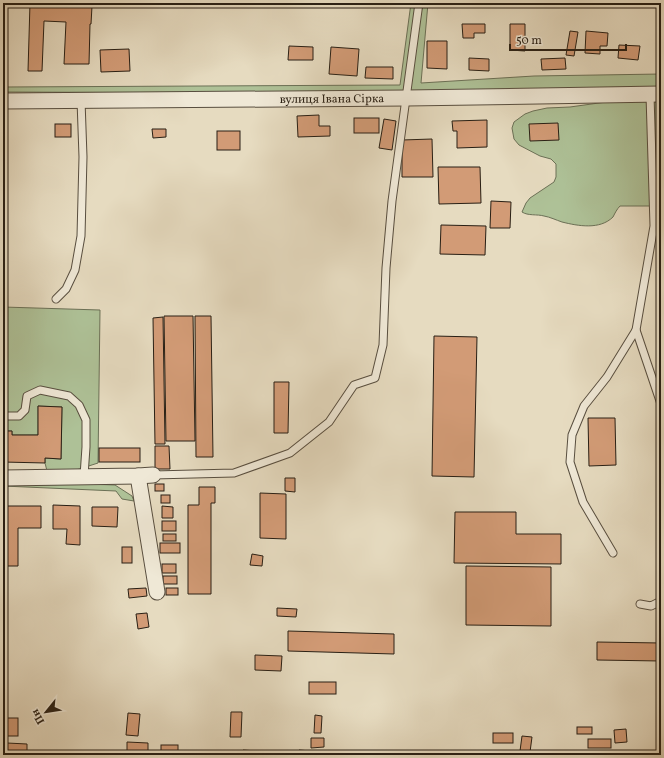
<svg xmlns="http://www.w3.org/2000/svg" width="664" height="758" viewBox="0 0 664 758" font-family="Vollkorn,serif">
<rect width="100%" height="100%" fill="#e6dbc0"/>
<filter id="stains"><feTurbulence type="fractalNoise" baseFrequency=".005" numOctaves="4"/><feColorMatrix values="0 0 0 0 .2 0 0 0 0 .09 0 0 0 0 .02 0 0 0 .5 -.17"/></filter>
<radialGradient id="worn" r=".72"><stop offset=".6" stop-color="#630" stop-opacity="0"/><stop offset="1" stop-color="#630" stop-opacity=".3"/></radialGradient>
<g fill="#aec197" stroke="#6b7056">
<polygon points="411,3 428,3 421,83 534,76 661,74 661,89 288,93 3,92 3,87 400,85"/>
<path d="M 661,100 L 661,206 L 620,206 C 617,209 615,213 613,217 C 600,230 578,226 562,222 C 556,220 550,217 544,216 C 537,214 528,216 522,212 L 526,203 L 530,198 L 554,182 L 556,177 L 556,164 L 551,159 L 540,156 L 519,145 L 514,139 L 512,128 L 514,122 L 525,114 L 533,111 L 547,108 L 570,107 L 606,102 Z"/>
<polygon points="3,307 100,310 98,463 73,471 47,471 45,463 45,458 61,459 62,407 38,406 38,435 12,435 12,431 3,431"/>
<polygon points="3,481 115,485 132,496 134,501 122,499 116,491 3,486"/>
</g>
<g fill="#d29b76" stroke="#281f14">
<polygon points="30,3 45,3 92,6 91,24 90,24 89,64 64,64 66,22 44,21 42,71 28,71"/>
<polygon points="462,24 485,24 485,33 474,33 474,38 463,38"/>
<polygon points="510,24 525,24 525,51 510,50"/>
<polygon points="570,31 578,32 574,56 566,55"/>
<polygon points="586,31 608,33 607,46 600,46 600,54 585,53"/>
<polygon points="427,41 447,41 447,69 427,68"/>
<polygon points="619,45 640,46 638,60 618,58"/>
<polygon points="289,46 313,47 313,60 288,60"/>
<polygon points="331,47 359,49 357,76 329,74"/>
<polygon points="129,49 130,71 101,72 100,50"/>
<polygon points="469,58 489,59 489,71 469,70"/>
<polygon points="565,58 566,69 542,70 541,59"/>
<polygon points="366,67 393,67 393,79 365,78"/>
<polygon points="319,115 319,126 330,126 330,136 298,137 297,116"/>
<rect x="354" y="118" width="25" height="15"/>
<polygon points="384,119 396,121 392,150 379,148"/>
<polygon points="487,120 487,147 457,148 457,131 453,131 452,121"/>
<polygon points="558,123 559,140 530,141 529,124"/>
<rect x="55" y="124" width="16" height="13"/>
<polygon points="152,129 166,129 166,137 153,138"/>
<rect x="217" y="131" width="23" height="19"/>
<polygon points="432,139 433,177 402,177 402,140"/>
<polygon points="438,167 480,167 481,203 439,204"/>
<polygon points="491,201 511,202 510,228 490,228"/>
<polygon points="441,225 486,226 485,255 440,254"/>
<polygon points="164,316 193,316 195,441 166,441"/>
<polygon points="195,316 211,316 213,457 196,457"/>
<polygon points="163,317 165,444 155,444 153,318"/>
<polygon points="434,336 477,337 474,477 432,476"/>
<polygon points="274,382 289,382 288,433 274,433"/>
<polygon points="38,406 62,407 61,459 45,458 45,463 3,462 3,431 12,431 12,435 38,435"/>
<polygon points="588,418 615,418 616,465 589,466"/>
<polygon points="155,446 169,446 170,469 155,469"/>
<rect x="99" y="448" width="41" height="14"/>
<polygon points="285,478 295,478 295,492 285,491"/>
<rect x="155" y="484" width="9" height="7"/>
<polygon points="199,487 215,487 215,503 211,503 211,594 188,594 188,505 199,505"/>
<polygon points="260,493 286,494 286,539 260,538"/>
<rect x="161" y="495" width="9" height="8"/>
<polygon points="53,505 80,506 80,545 66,544 67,529 53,529"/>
<polygon points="6,506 41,506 41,528 18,528 18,566 3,566 3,523 6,523"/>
<polygon points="162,506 173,507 173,518 162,518"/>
<polygon points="92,507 118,507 117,527 92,526"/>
<polygon points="455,512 516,512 516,534 561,534 561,564 454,563"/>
<rect x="162" y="521" width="14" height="10"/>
<rect x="163" y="534" width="13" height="7"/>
<rect x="160" y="543" width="20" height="10"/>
<rect x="122" y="547" width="10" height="16"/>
<polygon points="252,554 263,556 262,566 250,565"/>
<rect x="162" y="564" width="14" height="9"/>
<polygon points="466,566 551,567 551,626 466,625"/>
<rect x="163" y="576" width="14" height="8"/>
<polygon points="146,588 147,596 129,598 128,589"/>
<rect x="166" y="588" width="12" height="7"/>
<polygon points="277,608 297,609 296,617 277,616"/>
<polygon points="147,613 149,627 138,629 136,614"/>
<polygon points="288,631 394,634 394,654 288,651"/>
<polygon points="597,642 661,643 661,661 597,660"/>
<polygon points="255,655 282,656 281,671 255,670"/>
<rect x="309" y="682" width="27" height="12"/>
<polygon points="231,712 242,712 241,737 230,737"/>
<polygon points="128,713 140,714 138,736 126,735"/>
<polygon points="315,715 322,716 321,733 314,733"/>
<rect x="6" y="718" width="12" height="18"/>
<rect x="577" y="727" width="15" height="7"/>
<polygon points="626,729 627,742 615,743 614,730"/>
<rect x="493" y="733" width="20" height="10"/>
<polygon points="522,736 532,737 530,752 520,751"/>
<polygon points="311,738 324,738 324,747 311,748"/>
<rect x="588" y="739" width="23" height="9"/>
<polygon points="127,742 148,743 148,755 127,755"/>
<polygon points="7,743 27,744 27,755 7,755"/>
<rect x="161" y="745" width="17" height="10"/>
<polygon points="243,750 257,751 257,755 243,755"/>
<polygon points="299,750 323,752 323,755 299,755"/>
<polygon points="208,752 232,754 232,755 208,755"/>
</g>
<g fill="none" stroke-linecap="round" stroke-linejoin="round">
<g stroke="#584e3f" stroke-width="9">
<g id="service">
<polyline points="56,299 66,289 75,270 81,236 83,157 81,100"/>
<polyline points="636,330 661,404"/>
<polyline points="3,416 19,416 25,410 27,396 40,390 69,396 79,405 86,420 86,447 84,476"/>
<polyline points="153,475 234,473 290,453 329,422 354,385 375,378 383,345 386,268 392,201 419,3"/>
<polyline points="613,553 583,502 570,462 572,435 584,406 607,377 636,330 654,226 650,95"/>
<polyline points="640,604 651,606 661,601"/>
</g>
</g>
<g stroke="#584e3f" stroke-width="17">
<g id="minor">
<path id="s1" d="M 3,101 L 407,98 L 661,94"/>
<polyline points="138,476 157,592"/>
<polyline points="3,478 138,476 153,475"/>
</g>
</g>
<use href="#service" stroke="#efe8d6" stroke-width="7"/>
<use href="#minor" stroke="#efe8d6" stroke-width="15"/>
</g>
<g text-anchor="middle" stroke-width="3" stroke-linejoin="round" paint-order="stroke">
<g font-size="12" fill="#281f14" stroke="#efe8d6">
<text dy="4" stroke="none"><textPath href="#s1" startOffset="329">вулиця Івана Сірка</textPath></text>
</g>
</g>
<rect width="664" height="758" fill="none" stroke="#e6dbc0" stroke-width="16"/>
<rect x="4" y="4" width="656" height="750" fill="none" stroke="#281f14" stroke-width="2"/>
<rect x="8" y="8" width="648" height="742" fill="none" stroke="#281f14"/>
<g transform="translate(46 712) rotate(240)" stroke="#efe8d6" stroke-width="3" paint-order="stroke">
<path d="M0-3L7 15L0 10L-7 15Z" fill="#281f14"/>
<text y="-6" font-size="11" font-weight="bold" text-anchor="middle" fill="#281f14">Пн</text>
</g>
<path d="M510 44v6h116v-6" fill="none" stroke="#281f14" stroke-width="2"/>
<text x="516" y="44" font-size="12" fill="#281f14" stroke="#efe8d6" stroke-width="3" paint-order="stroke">50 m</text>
<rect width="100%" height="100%" filter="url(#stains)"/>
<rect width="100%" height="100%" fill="url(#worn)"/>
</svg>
